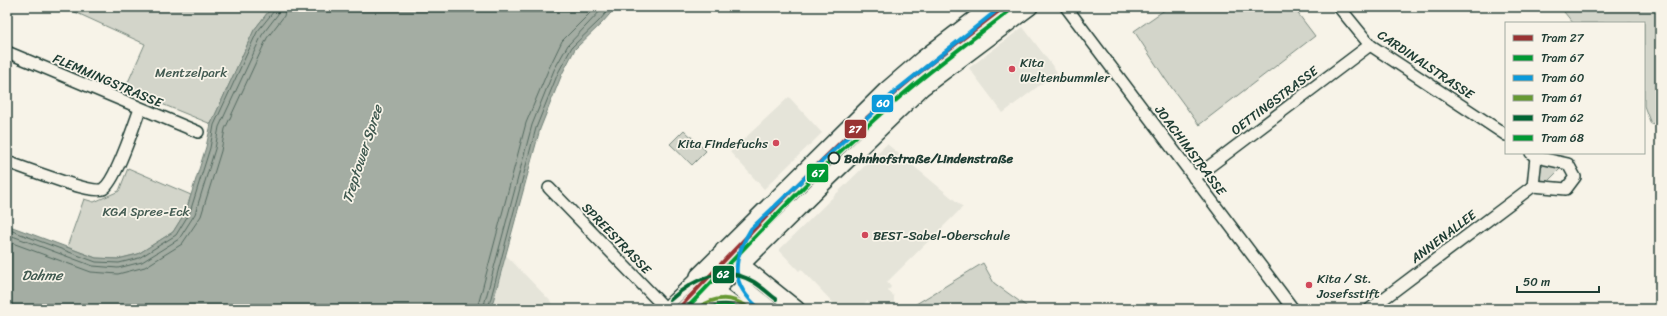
<svg xmlns="http://www.w3.org/2000/svg" width="1667" height="316" viewBox="0 0 1667 316" font-family="Sriracha,sans-serif">
<rect width="100%" height="100%" fill="#f7f3e8"/>
<filter id="ink" filterUnits="userSpaceOnUse"><feTurbulence type="fractalNoise" baseFrequency=".025" numOctaves="2"/><feDisplacementMap in="SourceGraphic" scale="8" xChannelSelector="R" yChannelSelector="G"/><feConvolveMatrix kernelMatrix="1 2 1 2 8 2 1 2 1" color-interpolation-filters="sRGB"/></filter>
<g filter="url(#ink)">
<g fill="#e5e4d9">
<polygon points="1023,27 1057,72 1003,113 969,68"/>
<polygon points="789,97 822,133 764,189 730,152"/>
<polygon points="887,144 963,207 887,282 891,287 888,291 894,296 894,305 890,309 876,309 867,301 859,309 839,309 801,269 799,271 779,250"/>
<polygon points="506,255 558,309 491,309"/>
</g>
<g fill="#d3d5ca" stroke="#79897f">
<polygon points="64,7 272,7 254,30 211,124 125,89 145,44"/>
<polygon points="1169,7 1293,7 1315,36 1199,125 1166,80 1134,31"/>
<polygon points="1560,7 1660,7 1660,122 1651,124 1644,106 1644,23 1573,23"/>
<polygon points="684,130 706,151 692,165 670,144"/>
<polygon points="1540,163 1562,167 1547,182 1539,181"/>
<polygon points="128,168 191,195 186,211 173,232 138,254 118,259 96,258 67,247 84,199 94,202 119,191"/>
<polygon points="983,263 994,283 1030,309 908,309"/>
</g>
<polygon fill="#a4ada3" stroke="#6f8077" points="272,7 616,7 602,23 575,49 562,74 540,129 491,309 7,309 7,225 96,258 118,259 138,254 173,232 186,211 206,147 211,124 254,30"/>
<g fill="none" stroke-linecap="round" stroke-linejoin="round">
<g stroke="#546a60" stroke-width="1">
<polyline points="7,229 96,262 119,263 139,258 176,235 190,212 210,148 214,125 257,32 274,11 275,7"/>
<polyline points="7,234 93,266 118,268 142,262 179,239 195,214 215,149 219,127 262,35 278,14 280,7"/>
<polyline points="7,241 91,272 118,274 145,267 182,244 201,216 221,151 225,129 267,38 284,16 286,7"/>
<polyline points="477,309 526,123 549,68 562,41 596,7"/>
<polyline points="483,309 532,125 554,70 568,45 604,7"/>
<polyline points="488,309 536,128 558,73 572,47 599,21 611,7"/>
</g>
<g stroke="#1f3d34" stroke-width="14">
<g id="street">
<polyline points="1066,7 1293,309"/>
<polyline points="1339,7 1370,45 1506,135"/>
<polyline points="7,52 198,132"/>
<polyline points="1531,153 1536,157 1568,164 1575,177 1566,189 1533,186"/>
<path d="M 7,162 C 23,167 92,195 103,189 C 116,181 134,125 140,109"/>
<polyline points="1194,178 1370,45"/>
<polyline points="1533,186 1536,157"/>
<polyline points="549,188 665,308"/>
<polyline points="664,309 698,276"/>
<polyline points="697,309 715,291"/>
<polyline points="1370,309 1533,186"/>
</g>
</g>
<g stroke="#1f3d34" stroke-width="18">
<g id="secondary">
<polyline points="723,250 797,309"/>
<polyline points="715,291 826,181 922,88 1030,7"/>
<polyline points="738,309 698,276 886,90 922,59 990,7"/>
</g>
</g>
<use href="#street" stroke="#f7f3e8" stroke-width="11"/>
<use href="#secondary" stroke="#f7f3e8" stroke-width="15"/>
<g stroke="#f7f3e8" stroke-width="7">
<path id="tram-1" d="M 678,309 C 751,233 823,154 904,85 C 936,58 971,33 1004,7"/>
</g>
<g stroke="#f7f3e8" stroke-width="7">
<path id="tram-2" d="M 686,309 C 758,234 829,157 908,90 C 940,63 974,38 1008,12"/>
</g>
<g stroke="#f7f3e8" stroke-width="7">
<path id="tram-3" d="M 760,309 C 729,284 732,260 751,229 L 898,89 L 1001,7"/>
</g>
<g stroke="#f7f3e8" stroke-width="7">
<path id="tram-4" d="M 697,309 C 714,296 732,295 750,309"/>
</g>
<g stroke="#f7f3e8" stroke-width="7">
<path id="tram-5" d="M 670,300 C 693,279 724,264 754,282 C 762,287 769,294 776,299"/>
</g>
<g stroke="#f7f3e8" stroke-width="7">
<path id="tram-6" d="M 707,309 C 719,303 729,303 740,309"/>
</g>
<use href="#tram-1" stroke="#933" stroke-width="4"/>
<use href="#tram-2" stroke="#093" stroke-width="4"/>
<use href="#tram-3" stroke="#0b9ada" stroke-width="4"/>
<use href="#tram-4" stroke="#693" stroke-width="4"/>
<use href="#tram-5" stroke="#063" stroke-width="4"/>
<use href="#tram-6" stroke="#093" stroke-width="4"/>
</g>
</g>
<g fill="#d1495b" stroke="#f7f3e8" stroke-width="1.5">
<circle cx="1012" cy="69" r="4"/>
<circle cx="776" cy="143" r="4"/>
<circle cx="865" cy="235" r="4"/>
<circle cx="1309" cy="285" r="4"/>
</g>
<circle fill="#f7f3e8" stroke="#1f3d34" stroke-width="2" cx="834" cy="158" r="5.5"/>
<g text-anchor="middle" stroke-width="3.5" stroke-linejoin="round" paint-order="stroke">
<g font-size="13" fill="#1f3d34" stroke="#f7f3e8" text-anchor="start">
<text x="1020" y="67">Kita<tspan x="1020" dy="15">Weltenbummler</tspan></text>
<text x="768" y="148" text-anchor="end">Kita Findefuchs</text>
<text x="873" y="240">BEST-Sabel-Oberschule</text>
<text x="1317" y="283">Kita / St.<tspan x="1317" dy="15">Josefsstift</tspan></text>
</g>
<g font-size="13" fill="#1f3d34" stroke="#f7f3e8">
<text transform="translate(1426 64) rotate(34)" y="5">CARDINALSTRASSE</text>
<text transform="translate(108 80) rotate(23)" y="5">FLEMMINGSTRASSE</text>
<text transform="translate(1274 100) rotate(-37)" y="5">OETTINGSTRASSE</text>
<text transform="translate(1191 150) rotate(53)" y="5">JOACHIMSTRASSE</text>
<text transform="translate(1443 236) rotate(-37)" y="5">ANNENALLEE</text>
<text transform="translate(617 238) rotate(46)" y="5">SPREESTRASSE</text>
</g>
<g font-size="13" fill="#435b52" stroke="#f7f3e8">
<text x="191" y="77">Mentzelpark</text>
<text x="146" y="216">KGA Spree-Eck</text>
</g>
<g font-size="13" font-weight="bold" fill="#1f3d34" stroke="#f7f3e8" text-anchor="start">
<text x="844" y="163">Bahnhofstraße/Lindenstraße</text>
</g>
<g font-size="14" font-style="italic" fill="#405950" stroke="#f7f3e8">
<text transform="translate(362 154) rotate(-72)" y="5">Treptower Spree</text>
<text x="42" y="280">Dahme</text>
</g>
</g>
<g stroke="#f7f3e8" stroke-width="1.5">
<rect x="871" y="94" width="23" height="19" rx="4" fill="#0b9ada"/>
<rect x="844" y="119" width="23" height="20" rx="4" fill="#933"/>
<rect x="806" y="163" width="23" height="20" rx="4" fill="#093"/>
<rect x="712" y="265" width="23" height="19" rx="4" fill="#063"/>
</g>
<g font-size="11" text-anchor="middle" font-weight="bold" fill="#fff">
<text x="883" y="107">60</text>
<text x="855" y="133">27</text>
<text x="818" y="177">67</text>
<text x="723" y="278">62</text>
</g>
<rect width="1667" height="316" fill="none" stroke="#f7f3e8" stroke-width="24"/>
<rect x="12" y="12" width="1643" height="292" fill="none" stroke="#1f3d34" stroke-width="1.5" filter="url(#ink)"/>
<rect x="1505" y="22" width="140" height="132" fill="#f7f3e8" stroke="#a1aaa0"/>
<rect x="1513" y="35" width="20" height="6" fill="#993333" stroke="#a1aaa0"/>
<text x="1541" y="42" font-size="12" fill="#1f3d34">Tram 27</text>
<rect x="1513" y="55" width="20" height="6" fill="#009933" stroke="#a1aaa0"/>
<text x="1541" y="62" font-size="12" fill="#1f3d34">Tram 67</text>
<rect x="1513" y="75" width="20" height="6" fill="#0b9ada" stroke="#a1aaa0"/>
<text x="1541" y="82" font-size="12" fill="#1f3d34">Tram 60</text>
<rect x="1513" y="95" width="20" height="6" fill="#669933" stroke="#a1aaa0"/>
<text x="1541" y="102" font-size="12" fill="#1f3d34">Tram 61</text>
<rect x="1513" y="115" width="20" height="6" fill="#006633" stroke="#a1aaa0"/>
<text x="1541" y="122" font-size="12" fill="#1f3d34">Tram 62</text>
<rect x="1513" y="135" width="20" height="6" fill="#009933" stroke="#a1aaa0"/>
<text x="1541" y="142" font-size="12" fill="#1f3d34">Tram 68</text>
<path d="M1517 286v6h82v-6" fill="none" stroke="#1f3d34" stroke-width="2"/>
<text x="1523" y="286" font-size="12" fill="#1f3d34" stroke="#f7f3e8" stroke-width="3" paint-order="stroke">50 m</text>
</svg>
